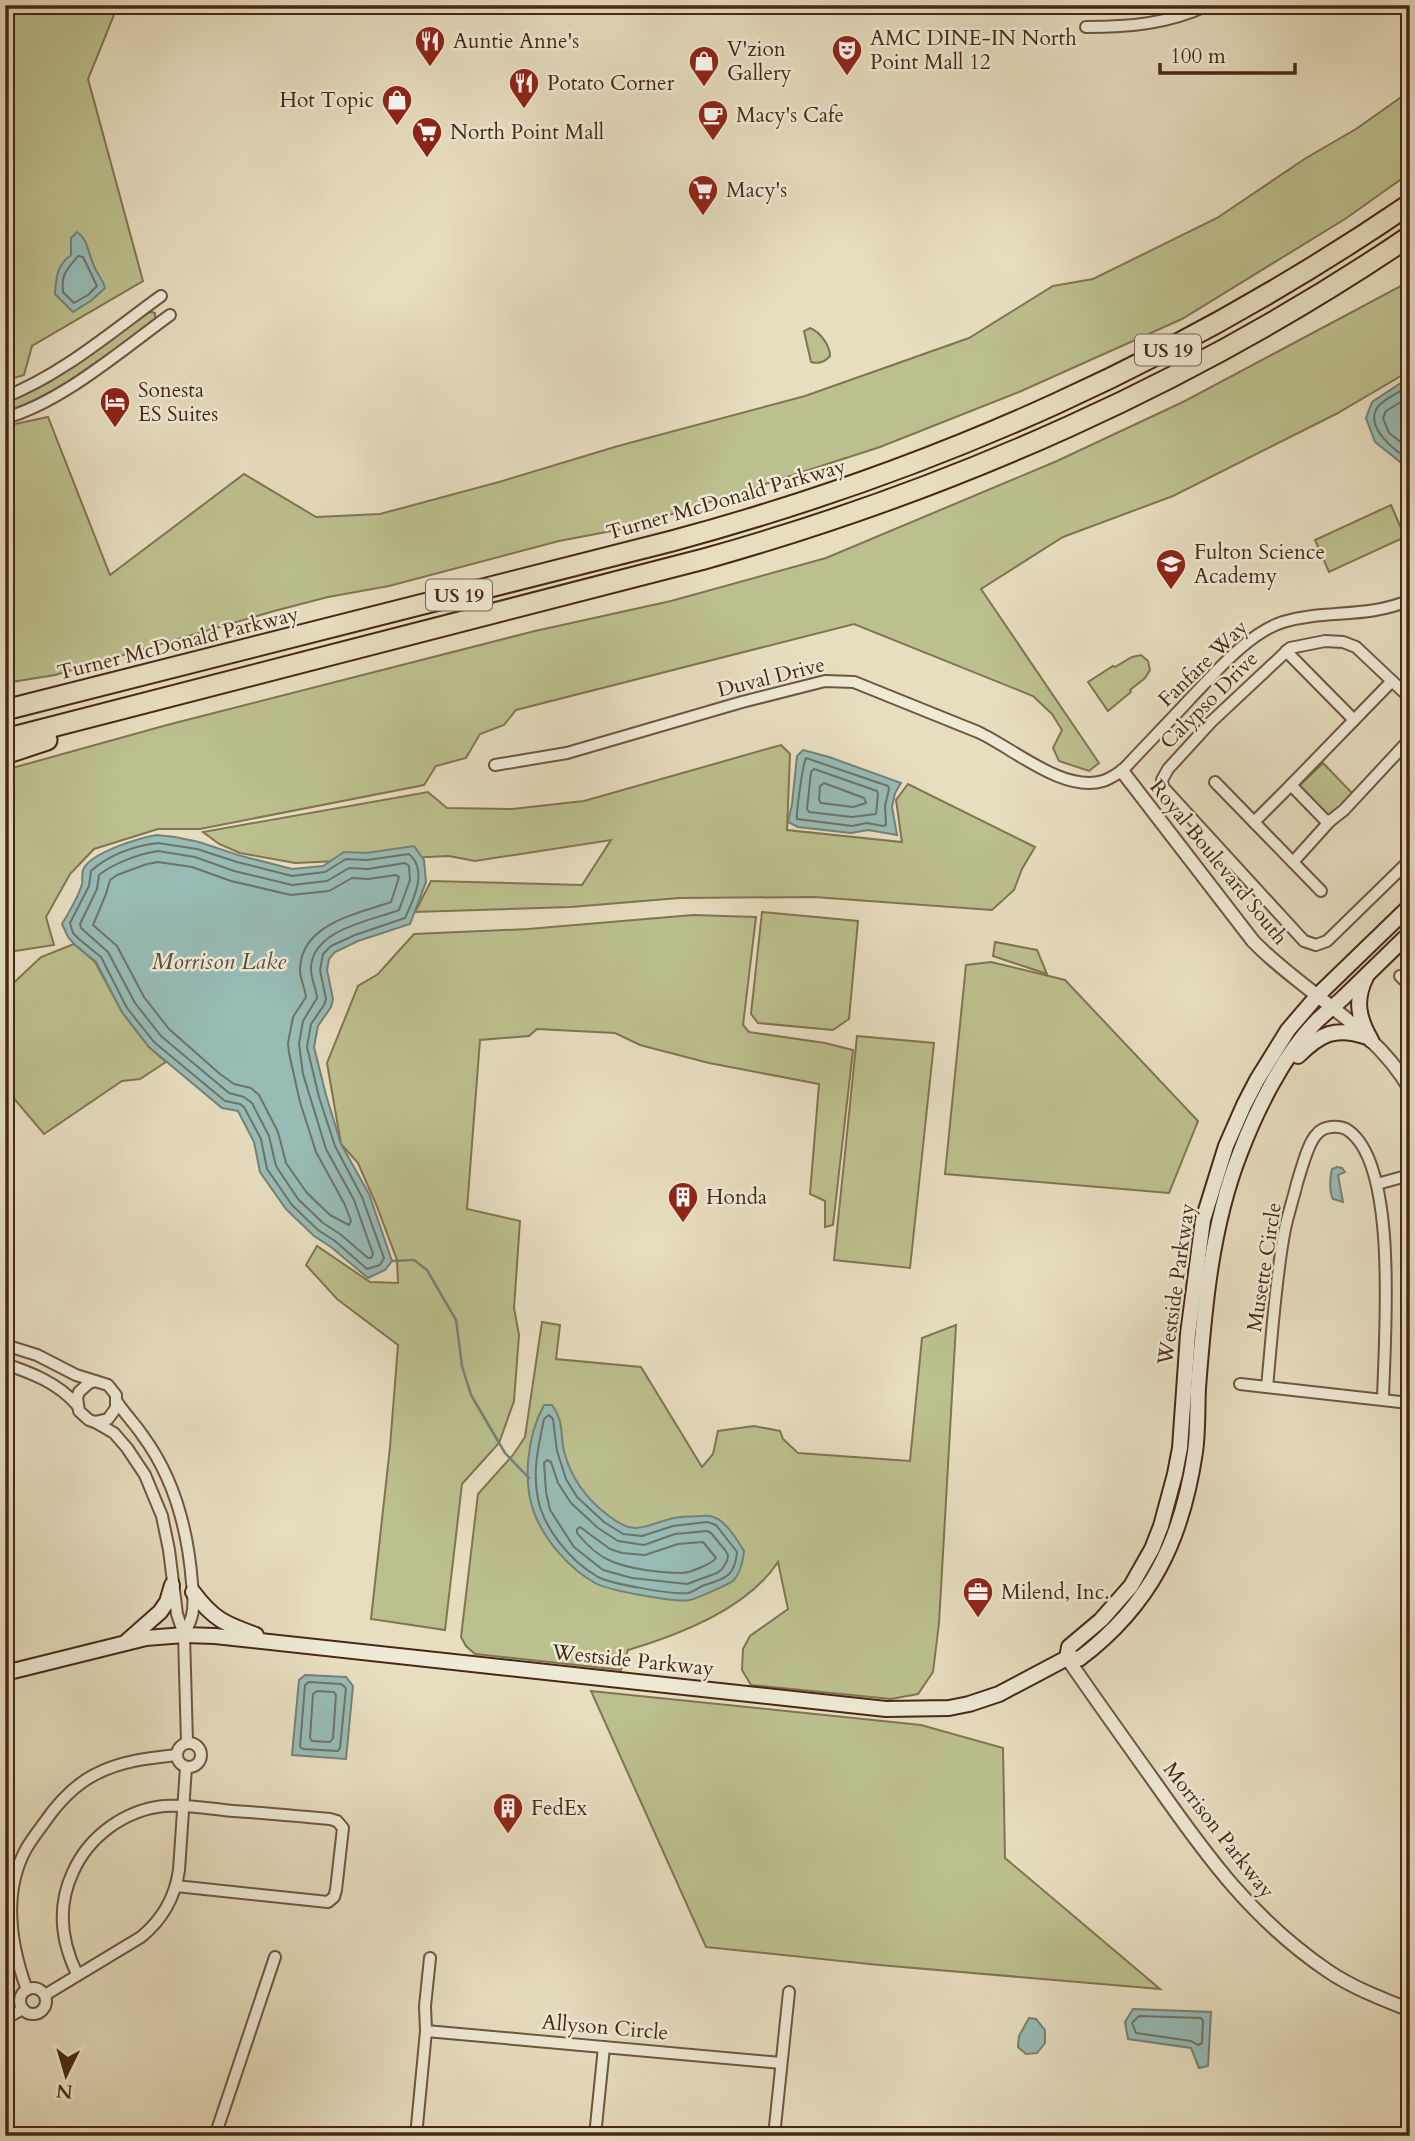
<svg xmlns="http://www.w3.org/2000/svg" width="1415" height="2141" viewBox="0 0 1415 2141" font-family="Cardo,serif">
<rect width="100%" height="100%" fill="#e7dec0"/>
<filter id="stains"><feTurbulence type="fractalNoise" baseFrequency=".00286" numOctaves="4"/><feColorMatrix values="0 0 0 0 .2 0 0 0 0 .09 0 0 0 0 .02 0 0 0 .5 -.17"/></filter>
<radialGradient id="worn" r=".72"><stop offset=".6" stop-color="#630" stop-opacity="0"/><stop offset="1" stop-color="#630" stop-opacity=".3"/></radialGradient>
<g fill="#bcc08e" stroke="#827452" stroke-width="2">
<polygon points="5,5 118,5 88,79 143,281 32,346 24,375 5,381"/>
<polygon points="1410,91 1410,173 1345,219 1182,319 1019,392 880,447 679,512 617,530 559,541 389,586 328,597 274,611 55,675 5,683 5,426 48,417 110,575 244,474 316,517 380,514 499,482 618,446 805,396 969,338 1053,286 1093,279 1217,218 1306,158 1356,129"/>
<polygon points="1410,279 1410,374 1406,373 1336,414 1173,496 1063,537 981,589 1099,763 1089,771 1059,761 1053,748 1062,730 1052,714 1033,696 854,624 516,710 504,725 480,734 466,758 436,766 424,785 200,829 158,829 94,849 70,874 46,917 54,945 15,951 5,959 5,770 167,725 535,631 671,601 826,558 1057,461 1185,401 1401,286"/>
<path d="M 152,312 L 155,313 L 155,320 C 108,353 61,393 5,412 L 5,402 L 48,383 L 146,313 Z"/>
<path d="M 810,328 C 820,332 830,345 830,356 C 825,362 818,364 811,362 L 804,331 Z"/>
<polygon points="1391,505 1405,537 1329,572 1315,540"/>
<polygon points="1141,655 1148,661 1150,670 1145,678 1130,690 1131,692 1108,711 1088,682 1113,666 1115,667 1132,657"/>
<polygon points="781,745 790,754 787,830 902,842 896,800 908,784 1035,847 1022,869 1014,890 992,910 814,897 679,898 571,907 415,912 431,881 582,885 611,840 475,861 449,856 295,863 240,853 219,844 203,832 428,792 447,808 512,809 584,801"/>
<polygon points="1323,763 1353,794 1329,817 1299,786"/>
<polygon points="762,912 858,921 849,1019 833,1030 758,1023 751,1014"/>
<polygon points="693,915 756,917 743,1025 749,1032 825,1043 853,1050 833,1225 825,1227 825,1201 810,1194 819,1084 709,1063 640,1045 615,1033 537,1029 529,1036 480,1040 467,1209 520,1221 514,1308 519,1335 514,1401 499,1443 462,1484 445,1630 371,1619 390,1447 398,1345 337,1299 306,1265 317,1246 370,1282 398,1283 397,1260 376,1204 358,1163 341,1144 327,1063 358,986 378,974 414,934 528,929"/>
<polygon points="995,942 1037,950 1047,974 993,956"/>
<polygon points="74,944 95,962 122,1012 149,1047 166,1062 140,1079 122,1081 44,1134 5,1088 5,991 41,957"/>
<polygon points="991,962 1065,980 1198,1121 1169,1193 945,1174 966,965"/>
<polygon points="857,1036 934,1043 910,1268 834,1260"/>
<path d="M 542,1322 L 560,1325 L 556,1359 L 641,1367 L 702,1467 L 713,1454 L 718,1431 L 754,1426 L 780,1431 L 783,1439 L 798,1453 L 910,1461 L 922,1338 L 956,1325 L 939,1623 L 933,1672 L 918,1694 L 891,1699 L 751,1685 L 742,1670 L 743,1649 L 750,1636 L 788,1609 L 778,1562 C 748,1608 679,1635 628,1650 L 621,1670 L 475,1654 L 466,1646 L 461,1637 L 478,1494 L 513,1455 L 525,1437 Z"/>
<polygon points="591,1691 921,1725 1003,1748 1005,1858 1160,1989 879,1965 706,1947"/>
</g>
<g fill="#97bcb6" stroke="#778176" stroke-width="2">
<path d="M 77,232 C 89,240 88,255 95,268 C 98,275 103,280 105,288 L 92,300 L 73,312 L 55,294 C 56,277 57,265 71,255 L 71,238 Z"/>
<polygon points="1407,379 1410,380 1410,467 1404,465 1375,442 1366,418 1372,402"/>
<polygon points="803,750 829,757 901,783 895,793 892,807 897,835 868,830 851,833 798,827 788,822 792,804 797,756"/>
<path d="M 157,835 L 175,837 L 199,842 L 238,855 L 292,869 L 323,866 L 344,852 L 366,853 L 414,846 L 424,860 L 426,882 L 410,924 L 358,941 L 335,952 L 329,959 L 327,970 L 333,999 L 331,1007 L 318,1026 L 314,1047 L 326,1095 L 341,1144 L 369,1194 L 392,1261 L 385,1270 L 368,1278 L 331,1247 L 314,1236 L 286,1209 L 260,1172 L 254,1142 L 238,1111 L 222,1108 L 149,1047 L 122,1012 L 96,962 L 74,944 L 68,937 L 62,924 C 69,912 78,898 82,884 C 83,879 81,873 84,868 C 93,852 139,838 157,835 Z"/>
<path d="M 1337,1167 L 1342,1168 L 1345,1172 L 1338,1175 L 1343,1202 L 1333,1199 C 1329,1192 1330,1176 1332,1169 Z"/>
<path d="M 544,1405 L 552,1405 C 564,1421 560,1433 564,1451 C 571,1479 586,1499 609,1516 C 637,1538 645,1524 674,1518 C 683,1516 692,1517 701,1516 C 708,1515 715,1516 721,1521 C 730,1528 738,1541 744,1551 C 743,1561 741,1572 734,1580 C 730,1584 695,1599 690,1600 C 676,1603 607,1590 595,1583 C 570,1569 546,1542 535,1515 C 522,1483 527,1436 544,1405 Z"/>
<polygon points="305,1675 346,1677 353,1686 346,1759 292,1755 299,1680"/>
<polygon points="1133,2009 1211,2012 1208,2066 1199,2068 1191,2048 1128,2039 1125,2022"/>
<polygon points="1029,2018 1036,2019 1045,2030 1045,2043 1037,2053 1026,2054 1018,2047 1019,2036"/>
</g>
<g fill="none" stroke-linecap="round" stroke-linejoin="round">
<g stroke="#6f7266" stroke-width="2">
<path d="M 78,256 L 83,257 L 97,286 L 88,295 L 74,303 L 63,292 C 61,273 67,270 78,256 Z"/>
<path d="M 1410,386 C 1401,391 1383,399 1377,408 C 1365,428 1395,451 1410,460"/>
<polyline points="1410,396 1386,411 1383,418 1389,433 1410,449"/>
<path d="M 806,758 L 888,786 L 889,789 L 885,806 L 886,825 L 883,826 L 867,823 L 852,826 L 797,819 C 796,813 803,763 806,758 Z"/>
<polygon points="814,769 877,791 878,794 876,814 852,817 809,812 807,809 811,772"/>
<polygon points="824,783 864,798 866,803 853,807 821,803 819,800 820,786"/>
<path d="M 158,843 L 197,849 L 237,862 L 292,876 L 325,872 L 346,859 L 367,860 L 409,854 C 428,870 414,899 405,918 L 355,935 L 331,946 L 323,954 L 320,970 L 326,999 L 324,1005 L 311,1024 L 307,1047 L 319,1097 L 335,1146 L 362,1197 L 384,1258 L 380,1265 L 367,1269 L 335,1241 L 318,1230 L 292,1205 L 267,1169 L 261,1139 L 244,1107 L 240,1104 L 225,1101 L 154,1042 L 127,1008 L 101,957 L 79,939 L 73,933 L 70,923 L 89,886 L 91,871 C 109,855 134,846 158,843 Z"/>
<path d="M 158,851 L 195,857 L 234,871 L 292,885 L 327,881 L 349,868 L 368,869 L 405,863 L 409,866 L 410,880 L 399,910 C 370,921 315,929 311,966 C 310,977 316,987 317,998 L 303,1021 L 299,1044 L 303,1074 L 326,1149 L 354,1200 L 373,1254 L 371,1258 L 368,1258 L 340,1234 L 323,1223 L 298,1199 L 276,1166 L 269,1136 L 252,1103 L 244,1097 L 229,1093 L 161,1036 L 135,1003 L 108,952 L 81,928 L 80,924 L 97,889 L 99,875 C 114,863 139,854 158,851 Z"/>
<path d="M 158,862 L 192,867 L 231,881 L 291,895 L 329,891 L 352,878 L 368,879 L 396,875 L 399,877 L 391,902 C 357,914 300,924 300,970 C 300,979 305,988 306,997 L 293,1017 L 288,1043 L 289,1053 L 300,1102 L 316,1152 L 345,1205 L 351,1221 L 349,1225 L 330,1215 L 307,1193 L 286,1163 L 278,1132 L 259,1095 L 251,1088 L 234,1084 L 220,1074 L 169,1029 L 144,997 L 117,946 L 93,925 L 106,894 L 110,880 L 117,875 L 147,864 Z"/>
<path d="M 549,1415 L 553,1419 L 557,1451 L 566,1479 L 577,1497 L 604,1522 L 623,1534 L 642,1536 L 673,1526 L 707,1522 L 716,1525 L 737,1552 C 735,1578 723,1579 702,1586 C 698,1588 693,1592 688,1593 C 674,1595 611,1584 598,1577 C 570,1561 541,1526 537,1493 C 533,1467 539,1444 544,1419 Z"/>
<polygon points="547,1460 551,1462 558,1483 571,1503 598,1528 618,1541 644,1545 675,1534 707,1531 711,1533 725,1550 728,1555 727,1561 722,1569 717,1573 687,1584 632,1578 603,1570 574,1547 550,1510 546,1492 544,1463"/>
<path d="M 580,1527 L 610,1549 L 622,1553 L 645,1555 L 678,1544 L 703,1542 L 716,1558 C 712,1564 689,1573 682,1573 C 661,1573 629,1569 611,1561 C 598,1556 585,1543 577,1533 L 577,1529 Z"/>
<polygon points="309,1682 341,1684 346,1688 340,1748 338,1751 303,1749 300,1747 305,1685"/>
<polygon points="317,1691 334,1692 336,1695 333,1738 330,1742 312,1741 310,1738 313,1694"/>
<polygon points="1139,2016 1201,2018 1203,2021 1202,2043 1198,2045 1191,2041 1136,2033 1132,2023"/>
</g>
<polyline stroke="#778176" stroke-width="2.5" points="392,1261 414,1260 427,1270 456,1320 462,1366 471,1395 505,1453 529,1478"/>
<g stroke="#6f5640" stroke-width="14">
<g id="minor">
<polyline points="1086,7 1133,5"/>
<path d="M 1086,27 C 1129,27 1168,24 1208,5"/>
<path d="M 5,397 C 63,374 111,332 161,296"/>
<path d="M 5,418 C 61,403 123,349 170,315"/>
<polyline points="1286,651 1354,720"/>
<polyline points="1392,681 1291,785 1325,820 1330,821 1344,810 1410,739"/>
<polyline points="1410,698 1356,647 1343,642 1325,641 1290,648 1211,722 1168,769 1162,780 1163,787 1304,941 1316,945 1327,941 1410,860"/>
<path d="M 495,765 L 567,753 L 742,702 L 825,681 L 854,682 L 978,732 C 1013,748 1063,793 1103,781 C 1110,779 1116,774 1122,771 C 1144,747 1167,724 1189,700 C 1214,674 1248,633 1283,622 C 1326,609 1366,619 1410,600"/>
<polyline points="1215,782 1321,891"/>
<polyline points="1254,822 1291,785"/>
<polyline points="1293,862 1330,821"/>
<polyline points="1400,976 1410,986"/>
<polyline points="1377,1184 1410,1175"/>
<polyline points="5,1345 37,1355 76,1375 108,1385 116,1395 116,1408 108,1419 95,1422"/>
<path d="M 5,1364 C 32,1373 58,1383 77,1405"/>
<polyline points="95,1381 89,1383 79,1392 77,1398 79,1411 89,1420 95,1422 114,1433 127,1448 145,1475 162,1516 169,1550 177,1614 184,1635 187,1743"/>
<polyline points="1240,1384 1409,1403"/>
<path d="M 1267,1387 C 1272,1336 1275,1284 1284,1234 C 1287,1217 1293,1200 1297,1183 C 1301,1171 1308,1142 1317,1134 C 1323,1126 1338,1125 1346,1129 C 1400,1161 1384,1342 1383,1400"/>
<path d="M 117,1402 C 125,1414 135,1424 143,1436 C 174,1478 188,1531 192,1583 C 193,1592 195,1605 192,1615 C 191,1621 187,1628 184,1635"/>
<circle cx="189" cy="1755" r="12"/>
<path d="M 77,1974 C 61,1941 57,1906 73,1872 C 89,1836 125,1810 164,1806 C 187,1804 211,1809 234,1811 C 266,1813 298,1816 330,1819 L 337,1821 L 343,1828 L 336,1890 L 334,1897 L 328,1902 L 176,1886"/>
<circle cx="33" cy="2001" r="13"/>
<path d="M 27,1990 C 11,1946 2,1893 26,1849 C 31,1840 38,1831 44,1823 C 57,1804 73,1786 94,1775 C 120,1761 148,1758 177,1755"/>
<path d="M 45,1995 L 141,1937 C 163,1919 175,1898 179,1870 L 186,1767"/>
<polyline points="5,2019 23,2009"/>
<polyline points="426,2031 781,2063"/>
<polyline points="215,2136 275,1957"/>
<polyline points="416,2136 426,2031 425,2006 430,1958"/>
<polyline points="595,2136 604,2047"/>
<polyline points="774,2136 789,1992"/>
</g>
</g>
<g stroke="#6f5640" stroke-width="16">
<g id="tertiary">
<path d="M 1122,771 L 1253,941 C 1303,993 1373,1025 1410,1089"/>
<path d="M 1067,1658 C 1096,1700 1126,1742 1156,1784 C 1208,1858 1252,1919 1328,1971 C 1353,1988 1382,1999 1410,2010"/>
</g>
</g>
<g stroke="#472815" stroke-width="18">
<g id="secondary">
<path d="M 1366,977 C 1354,1001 1359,1019 1371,1040"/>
<path d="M 1298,1056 C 1320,1034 1335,1026 1367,1037"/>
<path d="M 193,1592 C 213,1619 225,1624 256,1635"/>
<polyline points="126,1642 160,1612 167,1602 172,1585"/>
<polyline points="1067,1658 1069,1647 1101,1620 1131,1586 1152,1549 1161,1526 1175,1474 1180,1448 1188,1334 1203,1220 1226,1146 1244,1105 1257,1080 1288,1030 1318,995 1410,906"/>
<path d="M 5,1673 L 146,1638 L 184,1635 L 215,1636 L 886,1709 L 949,1708 L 969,1704 L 999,1694 L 1067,1658 L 1079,1659 C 1151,1605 1182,1540 1195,1452 C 1198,1431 1197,1409 1198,1388 C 1204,1309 1211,1227 1240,1153 C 1256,1111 1282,1058 1313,1025 C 1323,1014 1335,1006 1345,996 C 1367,975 1388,954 1410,933"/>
</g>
</g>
<g stroke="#472815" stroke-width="23">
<g id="motorway">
<path d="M 5,710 L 672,541 C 939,469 1181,360 1410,204"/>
<path d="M 5,739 L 704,559 C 954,489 1195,382 1410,236"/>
<polyline points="5,754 47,740"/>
</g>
</g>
<use href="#minor" stroke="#efead6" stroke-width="10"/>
<use href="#tertiary" stroke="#efead6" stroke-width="12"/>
<use href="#secondary" stroke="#efead6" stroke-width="14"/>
<use href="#motorway" stroke="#e7dec0" stroke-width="19"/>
</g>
<defs>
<g id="restaurant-pin" transform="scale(1.575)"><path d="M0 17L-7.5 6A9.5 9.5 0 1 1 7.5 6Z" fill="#8f2418" stroke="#efead6"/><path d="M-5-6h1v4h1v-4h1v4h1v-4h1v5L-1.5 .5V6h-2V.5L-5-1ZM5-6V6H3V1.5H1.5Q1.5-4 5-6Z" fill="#fff"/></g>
<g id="theatre-pin" transform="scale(1.575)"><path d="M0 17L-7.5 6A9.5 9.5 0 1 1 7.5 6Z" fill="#8f2418" stroke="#efead6"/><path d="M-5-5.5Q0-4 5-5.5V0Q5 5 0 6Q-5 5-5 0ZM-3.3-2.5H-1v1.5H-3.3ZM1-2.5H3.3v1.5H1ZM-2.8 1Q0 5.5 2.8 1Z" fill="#fff"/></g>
<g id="shop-pin" transform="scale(1.575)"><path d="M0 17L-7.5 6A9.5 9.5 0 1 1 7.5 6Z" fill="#8f2418" stroke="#efead6"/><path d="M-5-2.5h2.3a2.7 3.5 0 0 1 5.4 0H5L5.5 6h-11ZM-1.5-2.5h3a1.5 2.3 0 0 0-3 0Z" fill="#fff"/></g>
<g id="cafe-pin" transform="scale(1.575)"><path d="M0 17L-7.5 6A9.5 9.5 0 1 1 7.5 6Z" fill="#8f2418" stroke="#efead6"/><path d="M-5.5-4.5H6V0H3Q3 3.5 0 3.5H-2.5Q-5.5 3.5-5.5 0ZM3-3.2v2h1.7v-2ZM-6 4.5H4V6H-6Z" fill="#fff"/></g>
<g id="supermarket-pin" transform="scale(1.575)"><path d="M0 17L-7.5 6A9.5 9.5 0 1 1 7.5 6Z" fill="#8f2418" stroke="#efead6"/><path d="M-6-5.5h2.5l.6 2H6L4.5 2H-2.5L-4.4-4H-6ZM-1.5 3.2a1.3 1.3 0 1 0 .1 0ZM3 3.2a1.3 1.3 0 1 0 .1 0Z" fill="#fff"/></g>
<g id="hotel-pin" transform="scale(1.575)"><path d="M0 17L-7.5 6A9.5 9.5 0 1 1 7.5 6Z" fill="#8f2418" stroke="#efead6"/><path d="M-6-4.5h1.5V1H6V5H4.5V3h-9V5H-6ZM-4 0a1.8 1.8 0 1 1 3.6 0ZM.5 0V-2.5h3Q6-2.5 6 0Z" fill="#fff"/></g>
<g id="school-pin" transform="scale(1.575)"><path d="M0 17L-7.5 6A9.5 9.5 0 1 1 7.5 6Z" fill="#8f2418" stroke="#efead6"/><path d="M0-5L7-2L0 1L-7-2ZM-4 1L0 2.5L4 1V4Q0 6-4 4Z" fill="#fff"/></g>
<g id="building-pin" transform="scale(1.575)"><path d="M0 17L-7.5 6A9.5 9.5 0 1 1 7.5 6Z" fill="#8f2418" stroke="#efead6"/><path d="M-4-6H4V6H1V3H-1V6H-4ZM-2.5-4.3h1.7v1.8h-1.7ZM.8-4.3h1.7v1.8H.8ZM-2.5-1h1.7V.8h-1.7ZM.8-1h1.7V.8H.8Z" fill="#fff"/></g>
<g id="office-pin" transform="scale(1.575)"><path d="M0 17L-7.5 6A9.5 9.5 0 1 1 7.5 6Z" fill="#8f2418" stroke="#efead6"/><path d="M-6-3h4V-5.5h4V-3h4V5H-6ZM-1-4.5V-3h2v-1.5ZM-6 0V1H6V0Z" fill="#fff"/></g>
</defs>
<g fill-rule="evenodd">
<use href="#restaurant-pin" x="430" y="41"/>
<use href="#theatre-pin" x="847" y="50"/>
<use href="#shop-pin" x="704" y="61"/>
<use href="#restaurant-pin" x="524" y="83"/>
<use href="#shop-pin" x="397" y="100"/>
<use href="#cafe-pin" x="713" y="115"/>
<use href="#supermarket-pin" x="427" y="132"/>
<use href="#supermarket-pin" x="703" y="190"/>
<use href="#hotel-pin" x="115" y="402"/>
<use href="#school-pin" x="1171" y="564"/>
<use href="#building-pin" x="683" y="1197"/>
<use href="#office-pin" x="978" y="1592"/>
<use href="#building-pin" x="508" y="1808"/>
</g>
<g text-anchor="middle" stroke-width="5" stroke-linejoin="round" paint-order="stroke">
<g fill="#efead6" stroke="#79624f" stroke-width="2">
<rect x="1135" y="334.5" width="66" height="31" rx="5"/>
<rect x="426" y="579.5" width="66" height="31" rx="5"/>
</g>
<g font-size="19" font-weight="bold" fill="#472815">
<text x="1168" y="357">US 19</text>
<text x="459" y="602">US 19</text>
</g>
<g font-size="21" fill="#472815" stroke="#efead6" text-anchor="start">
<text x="870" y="45">AMC DINE-IN North<tspan x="870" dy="24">Point Mall 12</tspan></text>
<text x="453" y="48">Auntie Anne's</text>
<text x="727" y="56">V'zion<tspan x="727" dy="24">Gallery</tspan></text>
<text x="547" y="90">Potato Corner</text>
<text x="374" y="107" text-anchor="end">Hot Topic</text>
<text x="736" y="122">Macy's Cafe</text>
<text x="450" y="139">North Point Mall</text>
<text x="726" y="197">Macy's</text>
<text x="138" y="397">Sonesta<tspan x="138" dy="24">ES Suites</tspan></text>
<text x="1194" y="559">Fulton Science<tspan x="1194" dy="24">Academy</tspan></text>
<text x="706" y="1204">Honda</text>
<text x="1001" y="1599">Milend, Inc.</text>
<text x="531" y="1815">FedEx</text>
</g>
<g font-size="21" fill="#472815" stroke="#efead6">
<text transform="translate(726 499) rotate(-16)" y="7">Turner McDonald Parkway</text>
<text transform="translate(178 643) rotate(-14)" y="7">Turner McDonald Parkway</text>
<text transform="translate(1203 663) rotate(-44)" y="7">Fanfare Way</text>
<text transform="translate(771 677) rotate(-14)" y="7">Duval Drive</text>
<text transform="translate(1209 700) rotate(-45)" y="7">Calypso Drive</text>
<text transform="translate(1219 862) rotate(51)" y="7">Royal Boulevard South</text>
<text transform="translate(1264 1267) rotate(-81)" y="7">Musette Circle</text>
<text transform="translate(1176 1284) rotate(-82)" y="7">Westside Parkway</text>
<text transform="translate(633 1660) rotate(6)" y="7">Westside Parkway</text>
<text transform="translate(1219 1830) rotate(52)" y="7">Morrison Parkway</text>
<text transform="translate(605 2027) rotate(5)" y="7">Allyson Circle</text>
</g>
<g font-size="23" font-style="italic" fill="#5b4d3d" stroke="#efead6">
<text x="219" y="969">Morrison Lake</text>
</g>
</g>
<rect width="1415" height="2141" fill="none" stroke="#e7dec0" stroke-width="28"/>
<rect x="7" y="7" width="1401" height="2127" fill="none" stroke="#472815" stroke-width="3.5"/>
<rect x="14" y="14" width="1387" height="2113" fill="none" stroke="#472815" stroke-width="2"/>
<g transform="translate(66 2075) rotate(185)" stroke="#efead6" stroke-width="5" paint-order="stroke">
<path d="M0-5L12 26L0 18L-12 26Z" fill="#472815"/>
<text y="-10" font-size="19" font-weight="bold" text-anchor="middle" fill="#472815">N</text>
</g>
<path d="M1160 63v10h135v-10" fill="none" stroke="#472815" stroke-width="3.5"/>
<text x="1170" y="63" font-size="21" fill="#472815" stroke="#efead6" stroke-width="5" paint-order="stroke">100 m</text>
<rect width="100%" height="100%" filter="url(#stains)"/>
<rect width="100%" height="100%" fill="url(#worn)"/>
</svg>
